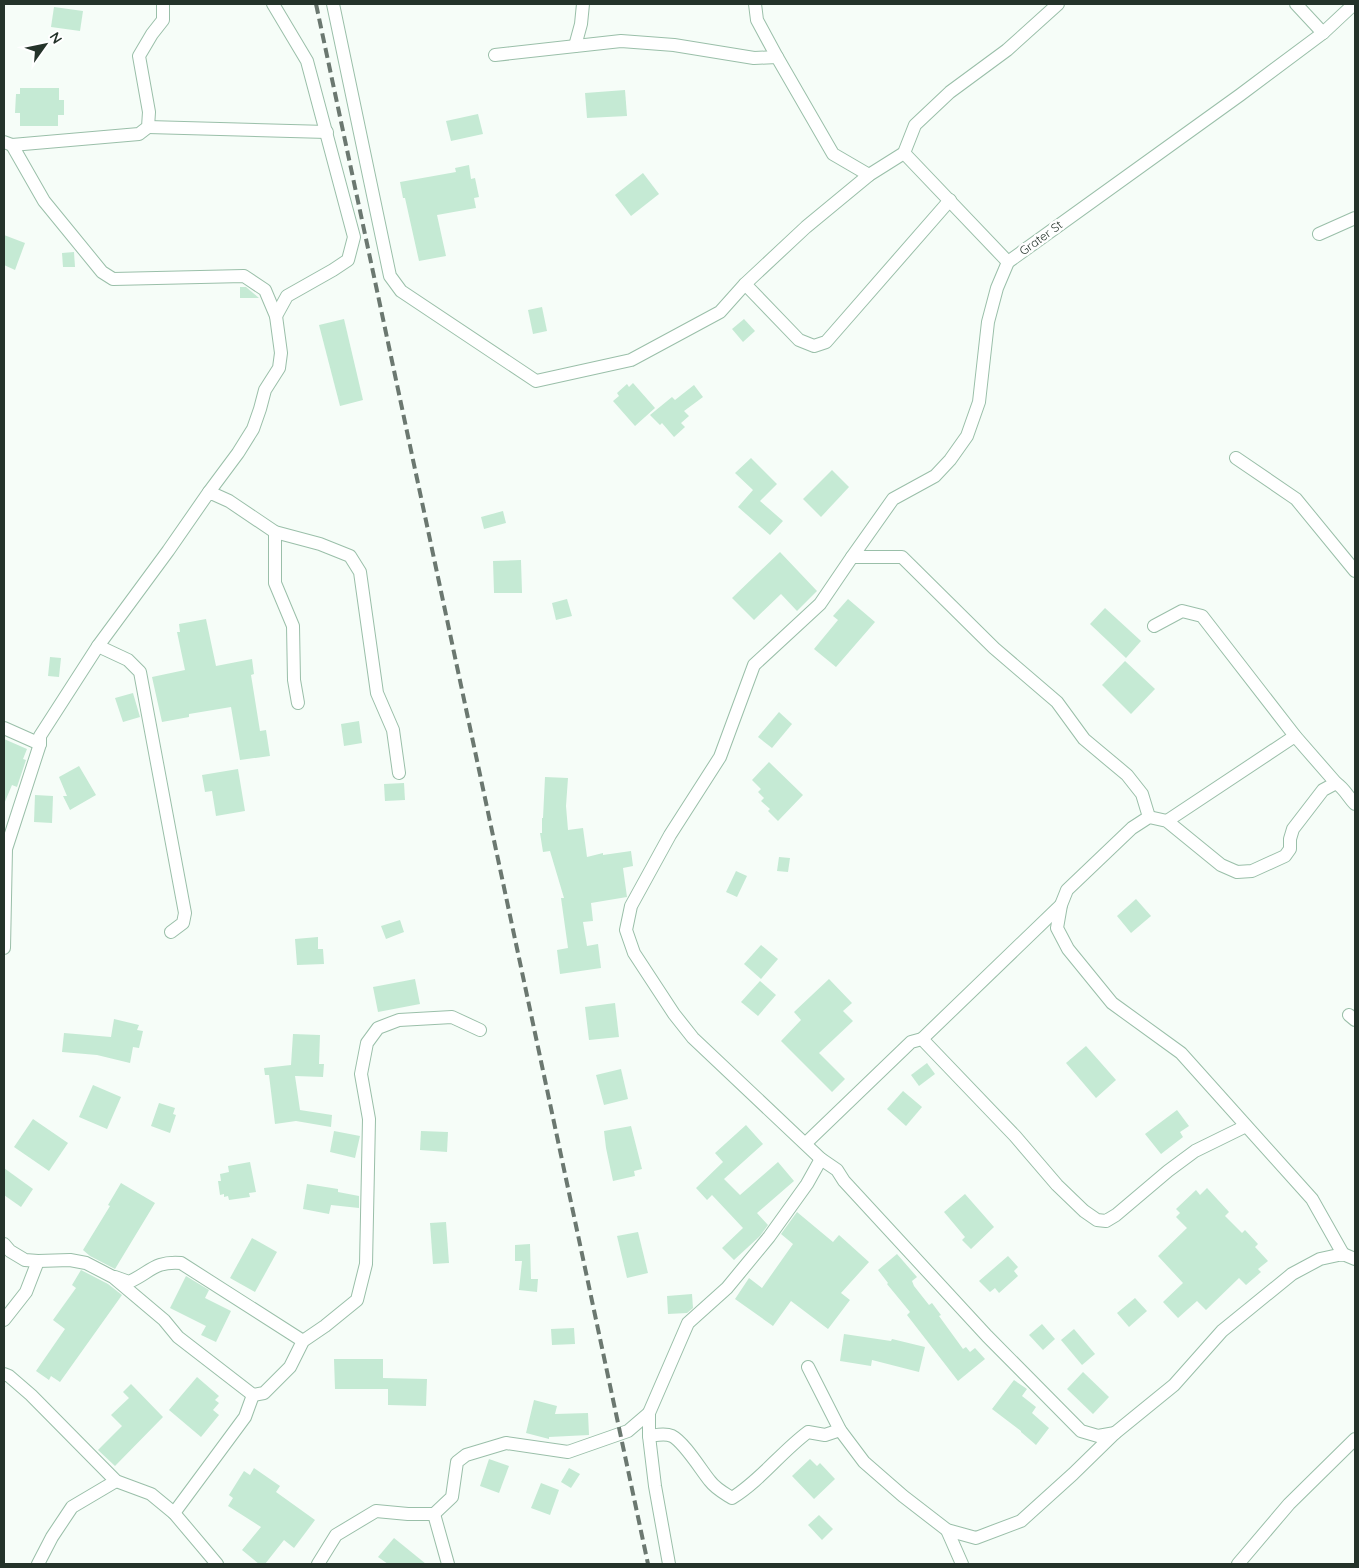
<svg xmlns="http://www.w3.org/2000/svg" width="1359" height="1568" viewBox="0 0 1359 1568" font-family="Quicksand,sans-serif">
<rect width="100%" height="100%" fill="#f6fdf8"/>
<g fill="#c5ead4">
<polygon points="54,7 83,11 80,31 51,27"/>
<polygon points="20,88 59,88 59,100 64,100 64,115 58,115 58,126 20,126 20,113 15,113 16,94 20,94"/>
<polygon points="625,90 627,116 587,118 585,93"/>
<polygon points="478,114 483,134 451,141 446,121"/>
<polygon points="469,165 471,179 475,178 479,197 474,198 476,208 437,215 446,256 419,261 405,198 403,198 400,182 456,172 455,168"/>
<polygon points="643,173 659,194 631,216 615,195"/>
<polygon points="4,235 25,243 15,270 4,265"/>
<polygon points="74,252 75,267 63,267 62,253"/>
<polygon points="240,287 246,287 259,298 240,298"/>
<polygon points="542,307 547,331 533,334 528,310"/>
<polygon points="344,319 363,400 340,406 319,325"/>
<polygon points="744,319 755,331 743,342 732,329"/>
<polygon points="633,383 655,408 635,426 613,401 619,396 617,393 627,384 629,387"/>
<polygon points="694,385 703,397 684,411 689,416 681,423 685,427 674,437 662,423 660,425 650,415 672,397 675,400"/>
<polygon points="751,458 777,484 760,501 783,521 770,535 738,507 753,490 735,473"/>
<polygon points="832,470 849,487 821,517 803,499"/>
<polygon points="503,511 506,523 484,529 481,517"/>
<polygon points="780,552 817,591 797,611 781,594 754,620 732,598"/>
<polygon points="521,560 522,593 494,593 493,561"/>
<polygon points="567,599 572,616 556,620 552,603"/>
<polygon points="848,599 875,622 836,667 814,649 838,620 833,616"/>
<polygon points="1105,608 1141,641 1126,658 1090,624"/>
<polygon points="206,619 216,666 252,659 254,674 251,675 260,731 266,730 270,756 240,760 231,707 189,714 189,717 162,722 152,677 185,670 177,632 180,632 179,624"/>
<polygon points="50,657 61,658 59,677 48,676"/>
<polygon points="1125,661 1155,689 1131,714 1102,685"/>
<polygon points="133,693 140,717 123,722 115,698"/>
<polygon points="779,712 792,724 772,748 758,737"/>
<polygon points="359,721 362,743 344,746 341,724"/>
<polygon points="4,739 27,749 23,759 26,760 17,787 12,785 4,804"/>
<polygon points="769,762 803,795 778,821 768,811 770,809 761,801 764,798 758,792 761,789 752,780"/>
<polygon points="79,766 96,795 70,810 63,796 67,796 59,777"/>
<polygon points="238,769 245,811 216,816 212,791 205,792 202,775"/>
<polygon points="545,777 568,778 566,806 568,830 583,828 587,857 603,853 603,855 631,851 633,866 623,868 627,897 591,903 593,921 583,922 587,946 598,944 601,968 560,974 557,950 568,948 561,898 564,898 550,851 543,852 540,833 542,833 542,818 543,818"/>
<polygon points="404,783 405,800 385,801 384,784"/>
<polygon points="35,795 53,796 52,823 34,822"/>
<polygon points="779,857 790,858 788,872 777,871"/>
<polygon points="736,871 747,876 737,897 726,892"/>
<polygon points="1136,899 1151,916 1131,933 1117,916"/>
<polygon points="400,920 404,932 386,939 381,926"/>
<polygon points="318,937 318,949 323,949 324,964 297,965 295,939"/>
<polygon points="761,945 778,959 761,979 744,964"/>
<polygon points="415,979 420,1004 378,1012 373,987"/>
<polygon points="829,979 852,1003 843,1011 853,1021 819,1053 845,1079 832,1092 781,1041 801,1020 794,1012"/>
<polygon points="760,981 776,995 758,1016 741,1002"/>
<polygon points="615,1003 619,1037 589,1040 585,1007"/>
<polygon points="114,1019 139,1025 137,1030 143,1031 139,1048 133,1047 130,1063 97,1055 62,1052 64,1033 111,1037"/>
<polygon points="293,1034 320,1035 319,1064 324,1064 323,1077 295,1076 300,1110 332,1115 331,1127 296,1121 275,1124 269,1075 265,1075 264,1068 291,1065"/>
<polygon points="1086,1046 1116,1080 1096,1098 1066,1063"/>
<polygon points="927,1063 935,1074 919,1086 911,1075"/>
<polygon points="621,1069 628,1099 604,1105 596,1075"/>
<polygon points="93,1085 121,1097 107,1129 79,1117"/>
<polygon points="903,1091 922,1107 906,1126 887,1109"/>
<polygon points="159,1103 175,1108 173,1114 176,1115 170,1133 151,1126"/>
<polygon points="1177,1110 1189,1126 1180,1132 1183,1137 1161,1154 1145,1134"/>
<polygon points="33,1119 68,1143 49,1171 14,1147"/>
<polygon points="746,1125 763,1144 724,1179 740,1195 778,1162 794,1181 757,1213 768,1225 760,1236 734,1260 722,1248 743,1228 712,1195 707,1200 696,1188 723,1162 715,1153"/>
<polygon points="631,1126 642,1169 634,1171 635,1176 613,1181 606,1148 604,1131"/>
<polygon points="334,1131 360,1136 355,1158 330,1152"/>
<polygon points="421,1131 448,1132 447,1152 420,1150"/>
<polygon points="250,1162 256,1192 249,1193 250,1197 229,1200 228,1196 224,1197 224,1194 220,1195 218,1181 221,1181 220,1174 229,1172 228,1166"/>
<polygon points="4,1168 33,1189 21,1207 4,1195"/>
<polygon points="121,1183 155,1203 115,1269 90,1256 83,1250 110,1206 108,1205"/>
<polygon points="307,1184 338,1189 338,1192 359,1196 359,1208 331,1205 329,1214 303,1209"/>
<polygon points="1207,1188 1229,1212 1225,1216 1242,1233 1245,1230 1258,1244 1255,1247 1268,1261 1258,1269 1261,1272 1246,1285 1239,1278 1206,1310 1197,1301 1178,1318 1163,1302 1183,1283 1158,1256 1187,1228 1176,1217 1180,1213 1176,1209 1196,1190 1200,1195"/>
<polygon points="965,1194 994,1227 971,1249 962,1240 965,1237 944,1212"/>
<polygon points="797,1212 833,1242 839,1235 869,1262 841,1293 850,1300 828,1329 791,1301 773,1326 735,1299 749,1278 762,1288 793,1244 781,1234"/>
<polygon points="446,1222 449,1263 433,1264 430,1223"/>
<polygon points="638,1232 648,1273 627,1278 617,1236"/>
<polygon points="252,1238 277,1252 255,1292 230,1278"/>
<polygon points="530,1244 531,1279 538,1279 537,1292 519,1290 522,1261 515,1261 515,1245"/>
<polygon points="897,1254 917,1277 912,1281 914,1286 929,1305 932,1303 941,1315 939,1316 963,1349 966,1347 970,1352 975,1348 985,1359 958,1381 907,1315 910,1312 887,1284 888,1283 878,1270"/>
<polygon points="1008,1256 1018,1267 1014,1271 1018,1276 999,1293 995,1288 990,1292 979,1281"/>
<polygon points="81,1270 108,1284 122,1295 60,1382 51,1376 49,1380 36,1371 65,1329 53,1320 76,1288 72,1285"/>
<polygon points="186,1276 209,1290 205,1298 231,1311 216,1342 201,1335 206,1326 170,1308"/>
<polygon points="692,1294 693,1308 687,1313 668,1314 667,1296"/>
<polygon points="1135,1298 1147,1311 1129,1327 1117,1313"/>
<polygon points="1042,1324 1055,1339 1043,1350 1029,1335"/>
<polygon points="574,1328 575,1344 552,1345 551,1329"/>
<polygon points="1074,1329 1095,1354 1082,1365 1061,1340"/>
<polygon points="844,1334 891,1341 892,1339 925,1347 919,1372 872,1360 871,1366 840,1361"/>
<polygon points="334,1359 383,1359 383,1378 427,1379 426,1406 388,1405 388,1389 335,1389"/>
<polygon points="1083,1372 1109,1397 1093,1414 1067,1389"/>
<polygon points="197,1377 219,1396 215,1400 219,1403 213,1410 219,1415 201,1437 169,1410"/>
<polygon points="1014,1380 1027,1389 1022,1396 1036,1407 1032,1413 1049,1428 1036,1445 1021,1432 1021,1431 992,1409"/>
<polygon points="131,1384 163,1417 115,1466 98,1450 122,1426 111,1415 129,1398 123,1392"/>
<polygon points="534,1400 557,1406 555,1414 588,1413 589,1435 549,1437 549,1439 526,1433"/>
<polygon points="489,1459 509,1466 499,1493 480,1486"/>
<polygon points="810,1459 817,1466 820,1463 835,1479 814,1499 792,1476"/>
<polygon points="254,1468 280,1486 276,1492 315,1520 294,1548 284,1540 265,1564 259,1564 242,1550 261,1527 228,1506 233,1498 229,1495 244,1471 250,1475"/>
<polygon points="569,1468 580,1474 571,1488 561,1482"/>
<polygon points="541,1483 559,1490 550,1515 531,1508"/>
<polygon points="819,1515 833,1529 822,1540 808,1525"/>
<polygon points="394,1538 426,1564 388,1564 378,1557"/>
</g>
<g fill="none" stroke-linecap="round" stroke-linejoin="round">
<g stroke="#9abfa9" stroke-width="14">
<g id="street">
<polyline points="273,4 307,61 354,237 348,260 333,270 287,296 276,316"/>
<polyline points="333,4 390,276 401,291 536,381 631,360 720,312 745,284 806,227 869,175 904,153 915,125 950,92 1007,50 1058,4"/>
<polyline points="755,4 757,20 777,57"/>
<polyline points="1296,4 1323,33"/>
<polyline points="575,46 581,24 583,4"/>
<polyline points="495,55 621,41 674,45 754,58 777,57 833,154 869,175"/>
<polyline points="148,127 327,132"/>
<polyline points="4,142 12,145 139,134 148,127 149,112 139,56 152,34 163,20 163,4"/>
<polyline points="12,145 44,201 102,272 113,279 244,276 265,290 276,316 281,353 279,368 265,390 260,409 253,429 238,453 209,492"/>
<polyline points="904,153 1008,262"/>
<polyline points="1319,234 1355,218"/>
<polyline points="745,284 799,340 814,346 826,342 950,200"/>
<polyline points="1236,458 1296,499 1355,571"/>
<polyline points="275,532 275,583 293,626 294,680 298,703"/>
<polyline points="852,557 902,557 994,648 1057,702 1084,739 1127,775 1142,794 1149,817"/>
<polyline points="1154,626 1182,611 1202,616 1295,736 1336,783"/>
<polyline points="98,646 128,660 140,672 185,913 183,923 171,932"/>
<polyline points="4,728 40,744 40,736 98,646 168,551 209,492 229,501 275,532 320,544 350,556 360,572 377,693 393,730 399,773"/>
<polyline points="1167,821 1295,736"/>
<polyline points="4,948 6,849 40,744"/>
<polyline points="1349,1015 1355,1020"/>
<polyline points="922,1039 1061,905"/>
<polyline points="806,1143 911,1042 922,1039 1015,1136 1057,1185 1084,1211 1097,1220 1106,1221 1116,1215 1168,1171 1195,1151 1246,1126"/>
<polyline points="4,1244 10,1251 25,1260 38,1261 70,1260 86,1263 113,1277 164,1320 178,1337 253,1395 264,1393 290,1367 303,1341 325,1326 357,1300 366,1264 369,1119 361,1074 367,1043 378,1028 399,1020 452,1017 480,1030"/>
<path d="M 1343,1254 L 1312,1199 L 1181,1053 L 1112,1003 L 1068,949 L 1057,928 L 1061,905 L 1067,890 L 1132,828 L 1149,817 L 1167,821 L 1221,865 L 1237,872 L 1252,871 L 1285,856 L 1290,849 L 1290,839 L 1293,829 L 1323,790 L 1336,783 C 1345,789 1348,797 1355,804"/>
<path d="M 115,1277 L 129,1282 C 151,1272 154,1261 181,1263 L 303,1341"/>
<polyline points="4,1320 26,1292 38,1261"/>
<polyline points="808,1367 840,1430 864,1462 903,1496 947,1530 976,1538 1021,1521 1073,1474 1115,1433 1174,1385 1222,1331 1292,1274 1320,1259 1343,1254 1355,1259"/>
<polyline points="4,1374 9,1376 31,1395 116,1481 151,1494 174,1513 217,1564"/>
<polyline points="1115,1433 1098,1436 1081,1431 987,1336 844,1181 837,1170 821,1159 693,1038 674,1014 634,953 626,930 631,906 670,835 720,757 754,665 820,604 852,557 893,499 935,476 950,460 967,436 979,402 988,322 997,288 1008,262 1240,95 1323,33 1354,4"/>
<path d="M 649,1436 C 657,1435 665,1433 672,1436 C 684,1442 701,1470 710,1481 C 716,1489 724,1493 732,1498 C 761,1480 781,1452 808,1432 L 825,1435 L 840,1430"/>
<polyline points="174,1513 245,1417 253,1395"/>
<polyline points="434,1514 448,1564"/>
<polyline points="947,1530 962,1564"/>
<polyline points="38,1564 52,1537 72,1507 116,1481"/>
<polyline points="318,1564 336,1535 376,1511 408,1514 434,1514 452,1497 457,1462 466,1455 506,1443 568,1452 628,1431 649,1413"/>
<polyline points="669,1564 655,1486 649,1436 649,1413 688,1323 727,1288 769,1237 807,1184 821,1159"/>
<polyline points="1238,1564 1289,1504 1355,1439"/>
</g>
</g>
<use href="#street" stroke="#fff" stroke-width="12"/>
<polyline stroke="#6b7870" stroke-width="4" stroke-dasharray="10 5" stroke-linecap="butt" points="316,4 648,1564"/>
</g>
<g text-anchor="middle" stroke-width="5" stroke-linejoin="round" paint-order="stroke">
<g font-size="12" fill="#24332a" stroke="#fff">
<text transform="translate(1041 238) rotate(-36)" y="4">Grater St</text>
</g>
</g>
<rect width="1359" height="1568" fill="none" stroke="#24332a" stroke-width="10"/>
<g transform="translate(45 45) rotate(57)" stroke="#ffffff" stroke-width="4" paint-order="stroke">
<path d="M0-4L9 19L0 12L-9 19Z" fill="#24332a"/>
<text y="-8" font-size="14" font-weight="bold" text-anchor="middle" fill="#24332a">N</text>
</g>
</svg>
